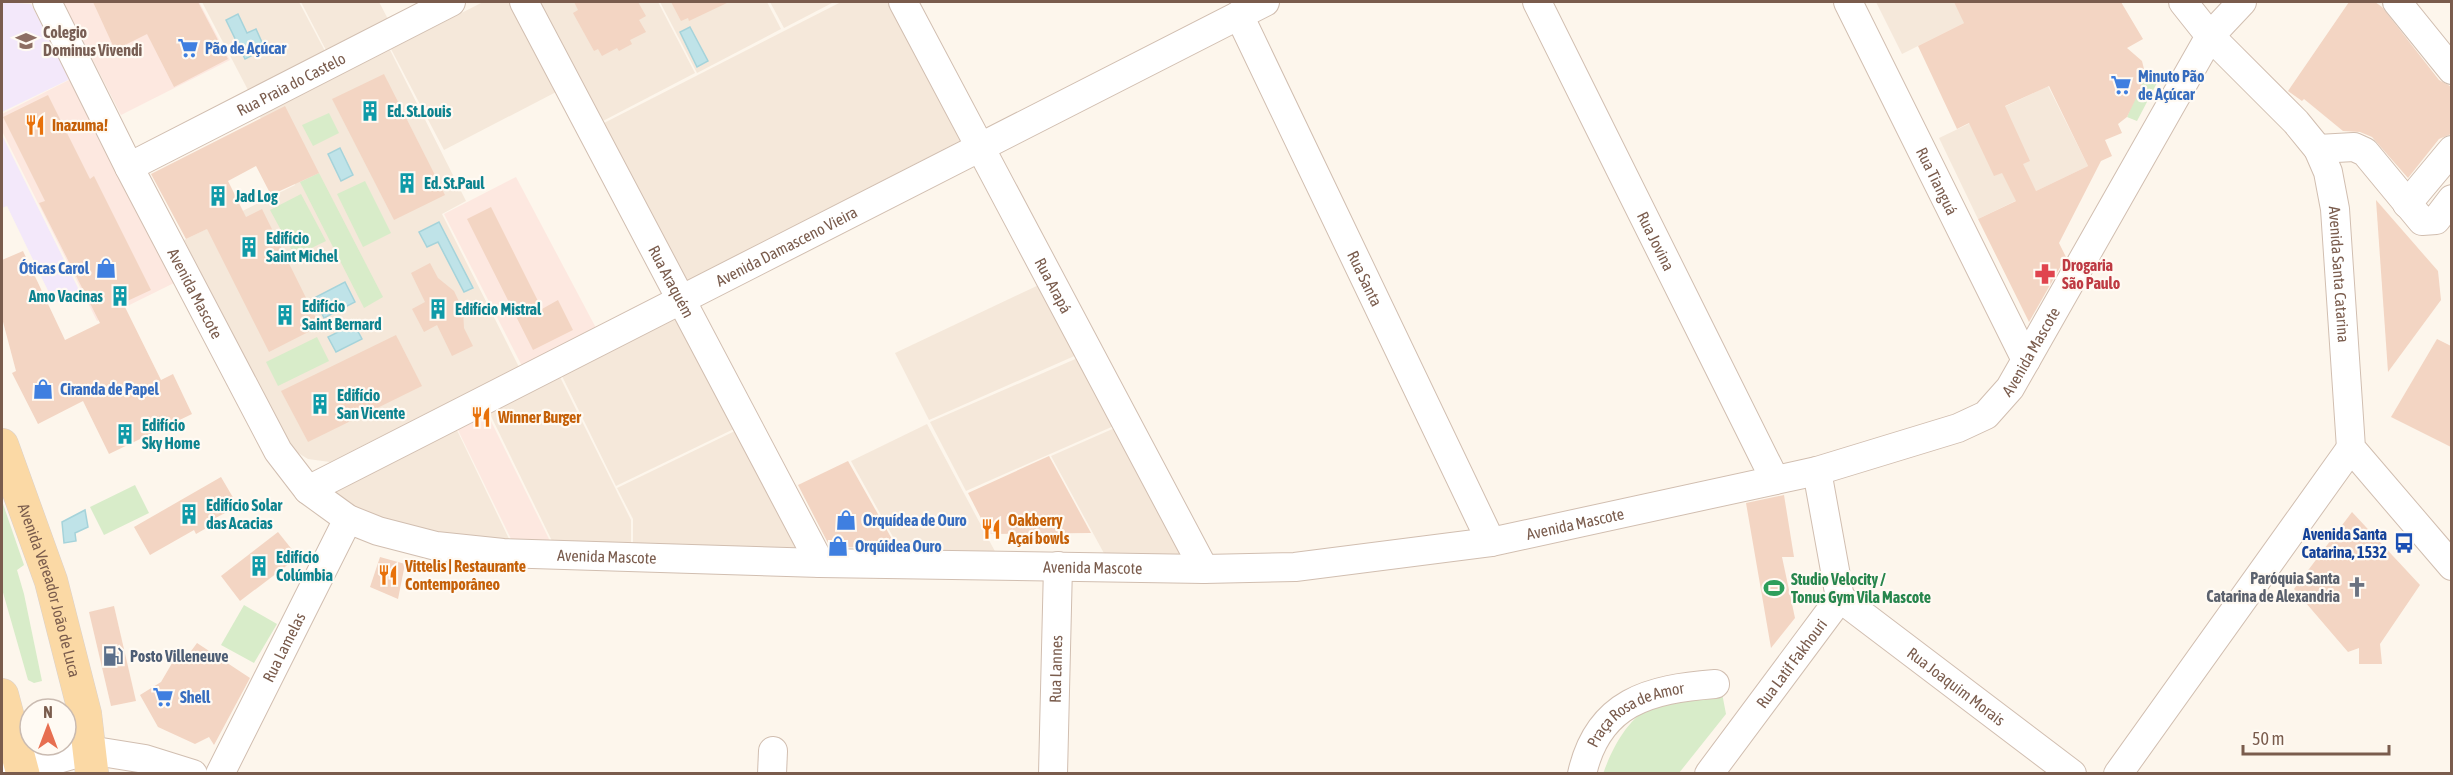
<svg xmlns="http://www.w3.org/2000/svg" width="2453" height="775" viewBox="0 0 2453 775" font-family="'Asap Condensed',sans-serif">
<rect width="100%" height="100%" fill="#fdf6ec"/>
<g fill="#f5e8da">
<polygon points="202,2 299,2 326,53 249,92"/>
<polygon points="301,2 379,2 389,21 327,52"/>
<polygon points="483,2 511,2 558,91 444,150 391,49"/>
<polygon points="537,2 658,2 695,73 601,122"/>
<polygon points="660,2 767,2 781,29 697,73"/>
<polygon points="770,2 834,2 784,28"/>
<polygon points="841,2 889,2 961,140 685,283 602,124"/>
<polygon points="1876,2 2021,2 2009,8 2006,2 1902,54"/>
<polygon points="390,50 466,201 442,214 519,367 330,462 308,459 290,448 184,240 295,185 259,115"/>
<polygon points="2048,86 2088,166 1978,219 1939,138"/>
<polygon points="1043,283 1079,354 929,420 895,353"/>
<polygon points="679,316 738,427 616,486 561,374"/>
<polygon points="1080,357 1116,425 966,491 930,422"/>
<polygon points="559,375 631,520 631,548 554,545 488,410"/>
<polygon points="927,424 998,557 903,555 851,461"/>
<polygon points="455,426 511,543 443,535 383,520 352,506 327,488"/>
<polygon points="1117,427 1187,558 1106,557 1051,456"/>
<polygon points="739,429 804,553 633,548 633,519 617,488"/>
</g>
<g fill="#fde8e0">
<polygon points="63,2 199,2 230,60 121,115"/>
<polygon points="71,79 174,283 97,321 2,131 2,114"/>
<polygon points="516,177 596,328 522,366 444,214"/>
<polygon points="486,411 552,545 513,543 456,426"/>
</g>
<g fill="#f3e8fa">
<polygon points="2,2 31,4 70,79 2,112"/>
<polygon points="2,135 79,290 54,303 7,206 2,208"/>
</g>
<g fill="#d8ecc9">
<polygon points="2145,73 2159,79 2137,121 2127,117"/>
<polygon points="329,113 339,133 313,146 302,125"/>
<polygon points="319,173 383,297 364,308 300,182"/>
<polygon points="365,181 391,233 363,247 337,194"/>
<polygon points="301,194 326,241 295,256 270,210"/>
<polygon points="317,337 329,361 278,386 266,362"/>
<polygon points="135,485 149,513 104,535 90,507"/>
<polygon points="2,501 24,565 17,570 24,594 42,681 34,683 28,680 2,589"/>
<polygon points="244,605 277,624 254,663 221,645"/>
<path d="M 1722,693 L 1726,714 L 1679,773 L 1603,774 C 1611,751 1626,721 1648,709 C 1669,698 1700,697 1722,693 Z"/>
</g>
<g fill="#bfe3e8" stroke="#a5d3da" stroke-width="1.5">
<polygon points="238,14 247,33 256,29 265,49 245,59 226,20"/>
<polygon points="690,27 708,61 697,67 680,32"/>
<polygon points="340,148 353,175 341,181 328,154"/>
<polygon points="439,222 473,288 464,292 438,242 427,247 419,232"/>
<polygon points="345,282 355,302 324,318 314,298"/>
<polygon points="354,324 362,339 336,352 328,337"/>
<polygon points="85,510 88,527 75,533 76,541 64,543 62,522"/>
</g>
<g fill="#f3d5c3" fill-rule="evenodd">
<polygon points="93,2 198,2 228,59 174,87 147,34 115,50"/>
<polygon points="574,2 638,2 646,16 639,20 646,32 630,40 632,44 619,51 617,48 602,56 598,49 594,51 573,13 578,10"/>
<polygon points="671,2 729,2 689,21 688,18 681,21"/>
<path d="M 1954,2 L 2121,2 L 2143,39 L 2127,48 L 2142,61 L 2145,73 L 2140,90 L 2127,117 L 2118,124 L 2122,133 L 2105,140 L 2112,156 L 2101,161 L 2059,243 L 2066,257 L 2029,322 L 1978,219 L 2016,201 L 2002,173 L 1994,176 L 1969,123 L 1957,129 L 1918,46 L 1964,23 ZM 2049,86 L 2088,166 L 2036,191 L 2023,164 L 2030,161 L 2005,106 Z"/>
<polygon points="2349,2 2375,2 2382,7 2439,80 2450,86 2451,134 2439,139 2408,178 2372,137 2360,132 2343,131 2304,99 2302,101 2288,91"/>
<polygon points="384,74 445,195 394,220 332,99"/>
<polygon points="48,95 90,179 94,176 151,290 123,303 161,380 173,374 192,414 109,454 83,401 38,424 12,373 16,371 2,318 2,260 23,251 65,340 100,323 39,203 45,201 3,117"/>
<polygon points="285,106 319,173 271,195 256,166 228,181 246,217 262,209 320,326 269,352 207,229 186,239 151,174"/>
<polygon points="2376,200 2438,271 2441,300 2388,372"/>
<polygon points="491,207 542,309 558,300 573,330 533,350 467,219"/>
<polygon points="430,263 438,278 454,291 463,310 464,328 473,346 452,356 437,325 424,332 412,309 425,302 411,273"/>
<polygon points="396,335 422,386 308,442 281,391"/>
<polygon points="2437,339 2451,346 2451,447 2391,417"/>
<polygon points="1049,456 1091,533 989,534 968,493"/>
<polygon points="848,461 897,548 830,547 798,485"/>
<polygon points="221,477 238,506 208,522 210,526 196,534 194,530 150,555 134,527"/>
<polygon points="1784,495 1794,557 1782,557 1795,618 1771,648 1746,503"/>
<polygon points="2352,512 2420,585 2380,644 2382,664 2359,664 2359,648 2348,652 2294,589"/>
<polygon points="278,532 298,557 240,601 221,576"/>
<polygon points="380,557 405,564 398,599 370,587"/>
<polygon points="114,606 136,701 111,706 89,612"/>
<polygon points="197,643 250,678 214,745 209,737 195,744 158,727 140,695 161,682 178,653 186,658"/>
</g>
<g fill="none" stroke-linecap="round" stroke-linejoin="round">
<g stroke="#d1beb0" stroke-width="30">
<g id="minor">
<path id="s1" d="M 47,2 L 129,167 L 278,451 L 308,490 L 348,519 L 378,531 L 436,546 L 503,553 L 820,563 L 1204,569 L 1295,567 L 1491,542 L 1817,471 L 1958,428 L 1986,415 L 2010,388 L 2026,360 L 2210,36 L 2242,2"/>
<path id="s2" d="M 524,2 L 820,563"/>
<path id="s3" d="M 903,2 L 1204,569"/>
<path id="s4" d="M 1537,2 L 1775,480"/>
<path id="s5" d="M 1848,2 L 2026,360"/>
<path id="s6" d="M 2183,2 L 2210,36 L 2296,122 L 2318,149 L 2328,172 L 2335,209 L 2351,448 L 2452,566"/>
<polyline points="2397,2 2452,70"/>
<path id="s7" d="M 1239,15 L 1491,542"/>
<polyline points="2318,149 2354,147 2365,152 2422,221 2436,220 2452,199"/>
<path id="s8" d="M 129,167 L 451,2"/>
<polyline points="2407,204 2452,150"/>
<path id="s9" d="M 308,490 L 1265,2"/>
<path id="s10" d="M 1840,598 L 2072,774"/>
<polyline points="6,774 89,750 145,759 193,774"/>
<path id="s11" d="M 220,774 L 348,519"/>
<polyline points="772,774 773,751"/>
<path id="s12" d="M 1053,774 L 1058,566"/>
<path id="s13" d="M 1582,774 C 1598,702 1649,689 1715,684"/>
<path id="s14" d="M 1709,774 L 1840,598 L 1817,471"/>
<polyline points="2118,774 2351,448"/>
</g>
</g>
<g stroke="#dad1cd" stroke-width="34">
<g id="major">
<path id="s15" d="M 2,445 L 51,581 L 85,714 L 92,774"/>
<polyline points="2,695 23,774"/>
</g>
</g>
<use href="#minor" stroke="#fff" stroke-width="28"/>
<use href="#major" stroke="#fbd9a5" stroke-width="33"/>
</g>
<defs>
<g id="school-bare" transform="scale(1.62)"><path d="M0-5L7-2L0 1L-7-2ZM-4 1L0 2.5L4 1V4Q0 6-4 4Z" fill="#8d6e63" stroke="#fffaf3" stroke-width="2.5" paint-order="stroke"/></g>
<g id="supermarket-bare" transform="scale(1.62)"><path d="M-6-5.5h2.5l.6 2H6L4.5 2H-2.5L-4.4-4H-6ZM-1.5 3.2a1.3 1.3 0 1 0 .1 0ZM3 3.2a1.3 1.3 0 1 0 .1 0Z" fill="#3f7fe0" stroke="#fffaf3" stroke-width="2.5" paint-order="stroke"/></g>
<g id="building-bare" transform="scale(1.62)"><path d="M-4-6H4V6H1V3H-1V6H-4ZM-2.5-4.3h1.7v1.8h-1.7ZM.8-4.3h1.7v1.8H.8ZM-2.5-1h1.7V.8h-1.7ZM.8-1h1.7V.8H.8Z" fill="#0f9aa8" stroke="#fffaf3" stroke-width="2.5" paint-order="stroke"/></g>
<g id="restaurant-bare" transform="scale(1.62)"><path d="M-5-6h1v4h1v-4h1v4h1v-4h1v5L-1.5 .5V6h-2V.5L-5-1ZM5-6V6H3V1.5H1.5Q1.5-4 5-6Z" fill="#e8710a" stroke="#fffaf3" stroke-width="2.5" paint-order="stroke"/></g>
<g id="shop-bare" transform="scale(1.62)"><path d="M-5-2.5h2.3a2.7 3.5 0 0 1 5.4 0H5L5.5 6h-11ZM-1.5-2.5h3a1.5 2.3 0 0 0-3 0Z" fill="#3f7fe0" stroke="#fffaf3" stroke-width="2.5" paint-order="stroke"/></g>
<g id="pharmacy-bare" transform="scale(1.62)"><path d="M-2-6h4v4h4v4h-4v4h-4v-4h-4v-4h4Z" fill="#e0444e" stroke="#fffaf3" stroke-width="2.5" paint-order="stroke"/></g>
<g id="bus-bare" transform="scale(1.62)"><path d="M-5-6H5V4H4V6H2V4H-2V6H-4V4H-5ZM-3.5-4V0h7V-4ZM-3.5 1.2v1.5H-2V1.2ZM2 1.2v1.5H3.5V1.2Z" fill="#1a4fb4" stroke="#fffaf3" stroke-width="2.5" paint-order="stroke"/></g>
<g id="church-bare" transform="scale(1.62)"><path d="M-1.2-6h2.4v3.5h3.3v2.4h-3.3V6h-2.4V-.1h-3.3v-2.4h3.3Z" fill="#6b7280" stroke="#fffaf3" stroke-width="2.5" paint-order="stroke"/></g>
<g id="stadium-bare" transform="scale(1.62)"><path d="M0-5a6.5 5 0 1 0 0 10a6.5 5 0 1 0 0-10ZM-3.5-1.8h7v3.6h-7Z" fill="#2e9e5b" stroke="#fffaf3" stroke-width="2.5" paint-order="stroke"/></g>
<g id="fuel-bare" transform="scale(1.62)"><path d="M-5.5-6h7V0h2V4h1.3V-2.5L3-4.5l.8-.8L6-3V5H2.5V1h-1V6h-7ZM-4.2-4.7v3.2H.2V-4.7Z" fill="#5c6f8a" stroke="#fffaf3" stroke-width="2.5" paint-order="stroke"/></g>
</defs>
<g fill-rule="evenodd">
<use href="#school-bare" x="26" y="41"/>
<use href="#supermarket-bare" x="188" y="48"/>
<use href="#supermarket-bare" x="2121" y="85"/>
<use href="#building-bare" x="370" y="111"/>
<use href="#restaurant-bare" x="35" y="125"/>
<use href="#building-bare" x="407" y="183"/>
<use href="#building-bare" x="218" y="196"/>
<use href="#building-bare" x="249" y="247"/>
<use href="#shop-bare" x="106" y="268"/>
<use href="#pharmacy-bare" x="2045" y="274"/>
<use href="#building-bare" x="120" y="296"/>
<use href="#building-bare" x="438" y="309"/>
<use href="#building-bare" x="285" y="315"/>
<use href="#shop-bare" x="43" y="389"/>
<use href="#building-bare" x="320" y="404"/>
<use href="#restaurant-bare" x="481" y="417"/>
<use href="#building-bare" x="125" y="434"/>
<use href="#building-bare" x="189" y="514"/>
<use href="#shop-bare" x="846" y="520"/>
<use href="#restaurant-bare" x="991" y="529"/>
<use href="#bus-bare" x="2404" y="543"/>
<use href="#shop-bare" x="838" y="546"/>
<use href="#building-bare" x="259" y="566"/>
<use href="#restaurant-bare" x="388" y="575"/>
<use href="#church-bare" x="2357" y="587"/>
<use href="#stadium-bare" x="1774" y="588"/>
<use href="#fuel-bare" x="113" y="656"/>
<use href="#supermarket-bare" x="163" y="697"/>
</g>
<g text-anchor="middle" stroke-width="4.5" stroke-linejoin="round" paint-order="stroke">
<g font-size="16" font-weight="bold" fill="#785e54" stroke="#fffaf3" text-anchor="start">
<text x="43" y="38">Colegio<tspan x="43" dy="18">Dominus Vivendi</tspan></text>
</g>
<g font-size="16" font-weight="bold" fill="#366cbe" stroke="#fffaf3" text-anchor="start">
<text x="205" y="54">Pão de Açúcar</text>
<text x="2138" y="82">Minuto Pão<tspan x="2138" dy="18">de Açúcar</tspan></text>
<text x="89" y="274" text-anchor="end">Óticas Carol</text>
<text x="60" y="395">Ciranda de Papel</text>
<text x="863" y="526">Orquídea de Ouro</text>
<text x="855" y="552">Orqúidea Ouro</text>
<text x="180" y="703">Shell</text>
</g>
<g font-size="16" fill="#7a5c4d" stroke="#fffaf3">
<text dy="6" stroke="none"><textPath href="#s8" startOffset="182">Rua Praia do Castelo</textPath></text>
<text dy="6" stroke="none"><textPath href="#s5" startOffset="200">Rua Tianguá</textPath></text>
<text dy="6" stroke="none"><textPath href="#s4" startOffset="267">Rua Jovina</textPath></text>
<text dy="6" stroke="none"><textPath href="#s9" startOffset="537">Avenida Damasceno Vieira</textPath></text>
<text dy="6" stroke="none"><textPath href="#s6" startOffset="328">Avenida Santa Catarina</textPath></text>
<text dy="6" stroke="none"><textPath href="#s7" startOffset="292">Rua Santa</textPath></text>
<text dy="6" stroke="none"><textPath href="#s2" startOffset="316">Rua Araquém</textPath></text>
<text dy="6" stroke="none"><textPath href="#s3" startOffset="321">Rua Arapá</textPath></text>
<text dy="6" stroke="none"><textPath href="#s1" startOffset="327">Avenida Mascote</textPath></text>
<text dy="6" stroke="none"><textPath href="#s1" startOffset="2343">Avenida Mascote</textPath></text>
<text dy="6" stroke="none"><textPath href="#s1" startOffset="1839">Avenida Mascote</textPath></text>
<text dy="6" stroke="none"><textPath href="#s1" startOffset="867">Avenida Mascote</textPath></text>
<text dy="6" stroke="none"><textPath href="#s1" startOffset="1353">Avenida Mascote</textPath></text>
<text dy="6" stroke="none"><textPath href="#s15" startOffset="153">Avenida Vereador João de Luca</textPath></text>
<text dy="6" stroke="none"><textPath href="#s11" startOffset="142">Rua Lamelas</textPath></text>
<text dy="6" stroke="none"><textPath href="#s14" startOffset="138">Rua Latif Fakhouri</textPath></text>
<text dy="6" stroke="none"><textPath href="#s12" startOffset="105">Rua Lannes</textPath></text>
<text dy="6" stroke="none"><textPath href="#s10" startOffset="146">Rua Joaquim Morais</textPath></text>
<text dy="6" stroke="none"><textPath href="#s13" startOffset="87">Praça Rosa de Amor</textPath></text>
</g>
<g font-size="16" font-weight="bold" fill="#0d838f" stroke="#fffaf3" text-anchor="start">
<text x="387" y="117">Ed. St.Louis</text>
<text x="424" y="189">Ed. St.Paul</text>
<text x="235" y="202">Jad Log</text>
<text x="266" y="244">Edifício<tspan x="266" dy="18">Saint Michel</tspan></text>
<text x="103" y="302" text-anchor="end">Amo Vacinas</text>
<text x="302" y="312">Edifício<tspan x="302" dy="18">Saint Bernard</tspan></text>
<text x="455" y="315">Edifício Mistral</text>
<text x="337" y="401">Edifício<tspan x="337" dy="18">San Vicente</tspan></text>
<text x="142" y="431">Edifício<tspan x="142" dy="18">Sky Home</tspan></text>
<text x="206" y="511">Edifício Solar<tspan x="206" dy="18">das Acacias</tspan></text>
<text x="276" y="563">Edifício<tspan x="276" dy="18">Colúmbia</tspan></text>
</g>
<g font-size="16" font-weight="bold" fill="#c56008" stroke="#fffaf3" text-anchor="start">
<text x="52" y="131">Inazuma!</text>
<text x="498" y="423">Winner Burger</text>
<text x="1008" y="526">Oakberry<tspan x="1008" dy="18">Açaí bowls</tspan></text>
<text x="405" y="572">Vittelis | Restaurante<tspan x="405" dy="18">Contemporâneo</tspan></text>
</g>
<g font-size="16" font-weight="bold" fill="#be3a42" stroke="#fffaf3" text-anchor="start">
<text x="2062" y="271">Drogaria<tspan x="2062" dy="18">São Paulo</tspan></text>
</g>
<g font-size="16" font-weight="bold" fill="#164399" stroke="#fffaf3" text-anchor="end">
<text x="2387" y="540">Avenida Santa<tspan x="2387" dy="18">Catarina, 1532</tspan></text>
</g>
<g font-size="16" font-weight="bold" fill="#5b616d" stroke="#fffaf3" text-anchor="end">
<text x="2340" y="584">Paróquia Santa<tspan x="2340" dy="18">Catarina de Alexandria</tspan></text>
</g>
<g font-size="16" font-weight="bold" fill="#27864d" stroke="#fffaf3" text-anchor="start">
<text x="1791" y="585">Studio Velocity /<tspan x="1791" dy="18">Tonus Gym Vila Mascote</tspan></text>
</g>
<g font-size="16" font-weight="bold" fill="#4e5e75" stroke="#fffaf3" text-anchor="start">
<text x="130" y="662">Posto Villeneuve</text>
</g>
</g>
<rect width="2453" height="775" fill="none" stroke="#7a5c4d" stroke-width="6"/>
<g transform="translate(48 727)"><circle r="28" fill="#fffaf3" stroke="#cabbb1" stroke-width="1.5"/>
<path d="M0-4.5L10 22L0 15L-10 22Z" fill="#e76f51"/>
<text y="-9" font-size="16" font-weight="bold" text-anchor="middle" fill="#7a5c4d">N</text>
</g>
<path d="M2243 745v9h146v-9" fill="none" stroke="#7a5c4d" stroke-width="3"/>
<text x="2252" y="745" font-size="18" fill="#7a5c4d" stroke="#fffaf3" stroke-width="4.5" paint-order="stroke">50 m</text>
</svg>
